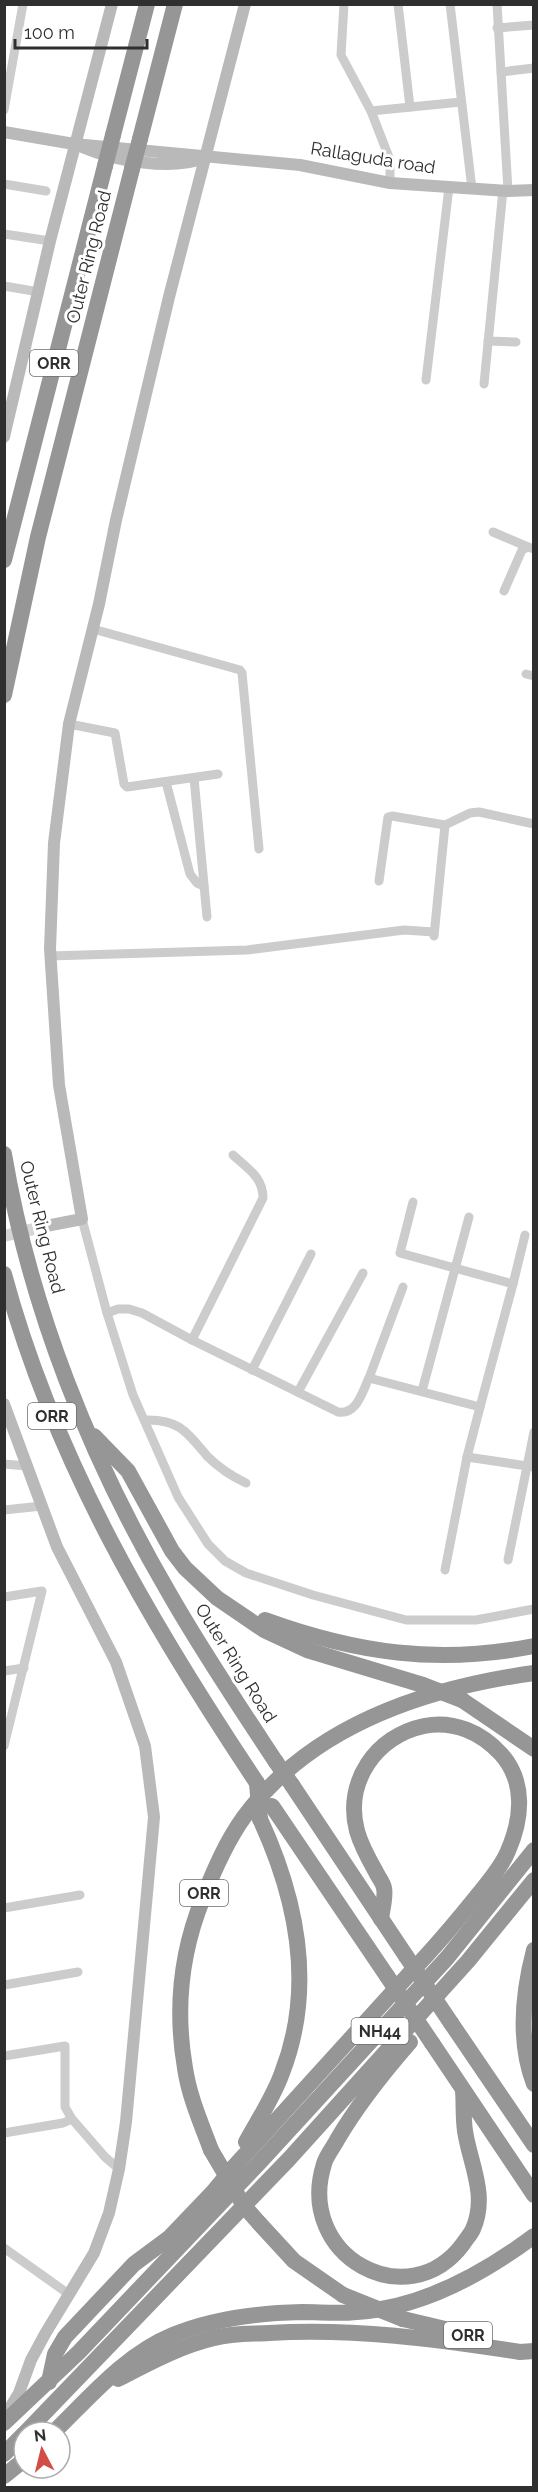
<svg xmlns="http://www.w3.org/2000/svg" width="538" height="2492" viewBox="0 0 538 2492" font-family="Raleway,sans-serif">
<rect width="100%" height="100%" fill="#fff"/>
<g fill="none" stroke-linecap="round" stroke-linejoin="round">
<polyline stroke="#d5d5d5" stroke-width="12" stroke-dasharray="12 6" stroke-linecap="butt" points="4,1236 46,1226"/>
<g stroke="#ccc" stroke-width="9">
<polyline points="344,4 341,55 371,111 390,160 390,183"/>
<polyline points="398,4 410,107"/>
<polyline points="450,4 472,189"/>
<polyline points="497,4 508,191"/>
<polyline points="497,28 534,25"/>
<polyline points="501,72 534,68"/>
<polyline points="4,110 23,4"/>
<polyline points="371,111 461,102"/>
<polyline points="4,184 46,191"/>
<polyline points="4,234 50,241"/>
<polyline points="4,286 39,292"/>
<polyline points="488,341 516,342"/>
<polyline points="426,380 449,187"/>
<polyline points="484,384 503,190"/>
<polyline points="493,532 528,547"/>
<polyline points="504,591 522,550 528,547 534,549"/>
<polyline points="93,629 240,670 242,673 259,849"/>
<polyline points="526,674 534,676"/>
<polyline points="69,724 115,733 124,784 127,787 218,774"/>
<polyline points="194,778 207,917"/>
<polyline points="166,782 190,874 197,883 204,886"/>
<polyline points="379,881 388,817 392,816 445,825"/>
<polyline points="434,936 445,825 470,813 479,812 534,824"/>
<polyline points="50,956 247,950 404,930 434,932"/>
<polyline points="413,1202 400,1253 513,1284 480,1407"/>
<polyline points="82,1219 107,1313 133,1395 178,1497 208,1544 225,1561 246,1573 313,1595 406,1620 476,1620 534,1609"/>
<polyline points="513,1284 525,1235"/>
<path d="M 107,1313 L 118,1309 L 129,1309 L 142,1313 L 192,1340 L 338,1412 C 357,1415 362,1392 369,1378 L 480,1407 L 467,1457 L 534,1467"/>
<path d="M 192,1340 L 263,1198 C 263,1177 248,1169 233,1155"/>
<polyline points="252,1370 311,1254"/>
<polyline points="369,1378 403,1287"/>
<polyline points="422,1391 469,1217"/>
<polyline points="298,1392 363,1273"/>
<path d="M 145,1420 C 179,1419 187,1432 207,1456 C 219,1468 231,1476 246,1483"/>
<polyline points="4,1464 27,1466"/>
<polyline points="4,1510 42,1506"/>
<polyline points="508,1560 534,1432"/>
<polyline points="445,1570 467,1457"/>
<polyline points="4,1597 42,1591 4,1746"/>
<polyline points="4,1671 24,1668"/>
<polyline points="4,1908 80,1895"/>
<polyline points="4,1985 78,1972"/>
<polyline points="4,2056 65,2046 65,2107 72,2119 105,2157 119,2169"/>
<polyline points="4,2133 63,2123 72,2119"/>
<polyline points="4,2248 70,2295"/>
</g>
<g stroke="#b9b9b9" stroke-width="12">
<polyline points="4,132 74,144 300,165 390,183 508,191 534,190"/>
<path d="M 82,147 C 115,161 171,171 205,158"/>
<polyline points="4,437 50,241 112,4"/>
<polyline points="46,1226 82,1219 59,1085 50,949 54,843 69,724 99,604 116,520 169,297 245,4"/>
<polyline points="4,1404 57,1547 116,1662 145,1746 154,1817 126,2122 119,2169 109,2213 94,2253 45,2334 31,2360 19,2393 5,2416"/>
</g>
<g stroke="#969696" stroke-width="16">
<polyline points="113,135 147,4"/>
<polyline points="140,139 175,4"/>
<polyline points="4,560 105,166"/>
<polyline points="4,695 38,537 132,169"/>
<path d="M 4,1154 C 30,1308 90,1458 169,1593 C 202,1651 239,1706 276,1762"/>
<path d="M 4,1274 C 54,1460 151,1624 257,1783"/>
<polyline points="94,1436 128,1471 172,1551 185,1568 217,1598 264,1630 307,1650 423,1685"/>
<path d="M 265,1620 C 356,1653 438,1665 534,1646"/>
<polyline points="462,1700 534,1749"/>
<polyline points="292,1785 406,1956"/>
<polyline points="272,1806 387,1976"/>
<path d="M 534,1950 C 523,1992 518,2042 534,2084"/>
<polyline points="451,2023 534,2145"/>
<path d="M 410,2042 C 383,2073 358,2104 337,2140 C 333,2148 326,2156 324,2164 C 295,2256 408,2318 463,2244 C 466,2239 471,2234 473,2229 C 488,2195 470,2164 465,2131 C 463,2117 464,2103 463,2090"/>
<polyline points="432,2043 534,2195"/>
<path d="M 246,2142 C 258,2120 273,2098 282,2073 C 315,1988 297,1899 260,1819"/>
<path d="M 211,2150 C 201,2123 189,2096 185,2068 C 175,2010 181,1952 203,1898 C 214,1870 226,1842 244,1817 C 311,1726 426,1688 534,1673"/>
<polyline points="259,2223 294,2261 343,2295"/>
<polyline points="403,2319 462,2333"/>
<path d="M 118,2379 C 149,2363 180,2346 214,2338 C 232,2333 251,2334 269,2333 C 353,2328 437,2339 520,2352 L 534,2351"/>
<path d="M 49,2382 L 55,2354 L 65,2337 L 134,2264 L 169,2238 L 213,2192 L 232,2169 C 292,2103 352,2037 412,1971 C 435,1947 456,1922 477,1896 C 488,1882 501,1868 508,1851 C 522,1819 526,1782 501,1754 C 481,1732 453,1720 424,1726 C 376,1736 344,1782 357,1831 C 361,1845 368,1858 376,1872 C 378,1877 383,1882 384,1888 C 386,1896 382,1910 381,1919"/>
<polyline points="4,2423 79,2352 259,2163 447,1958 534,1850"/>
<polyline points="26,2432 289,2159 468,1961 534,1880"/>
<path d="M 54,2432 C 90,2397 126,2354 173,2335 C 214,2318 258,2313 302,2312 C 320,2312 339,2314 357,2312 C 422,2308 483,2274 534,2236"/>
<polyline points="4,2454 24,2434"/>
<polyline points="4,2476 24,2460"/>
</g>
<g stroke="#969696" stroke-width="16">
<polyline points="105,166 113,135"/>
<polyline points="132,169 140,139"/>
<polyline points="423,1685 462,1700"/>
<polyline points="276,1762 292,1785"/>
<polyline points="257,1783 260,1819"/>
<polyline points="406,1956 451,2023"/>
<polyline points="387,1976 432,2043"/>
<polyline points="211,2150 244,2206 259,2223"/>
<polyline points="343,2295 403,2319"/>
</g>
</g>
<g text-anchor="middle" stroke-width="6" stroke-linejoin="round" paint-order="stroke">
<g fill="#fff" stroke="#6d6d6d" stroke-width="1.5">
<rect x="30" y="350" width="48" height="26" rx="4.5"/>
<rect x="28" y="1403" width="48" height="26" rx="4.5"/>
<rect x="180" y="1880" width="48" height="26" rx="4.5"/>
<rect x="351.5" y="2018" width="57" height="26" rx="4.5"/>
<rect x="444" y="2322" width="48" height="26" rx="4.5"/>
</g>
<g font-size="16" font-weight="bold" fill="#2f2f2f">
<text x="54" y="369">ORR</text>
<text x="52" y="1422">ORR</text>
<text x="204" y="1899">ORR</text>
<text x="380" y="2037">NH44</text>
<text x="468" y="2341">ORR</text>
</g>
<g font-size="18" fill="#2f2f2f" stroke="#fff">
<text transform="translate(373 158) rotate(9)" y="6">Rallaguda road</text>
<text transform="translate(89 257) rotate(-76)" y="6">Outer Ring Road</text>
<text transform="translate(42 1227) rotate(76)" y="6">Outer Ring Road</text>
<text transform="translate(236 1663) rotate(58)" y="6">Outer Ring Road</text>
</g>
</g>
<rect width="538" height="2492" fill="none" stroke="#2f2f2f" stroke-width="12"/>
<g transform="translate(42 2450) rotate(353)"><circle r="28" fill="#ffffff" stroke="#acacac" stroke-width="1.5"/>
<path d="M0-4.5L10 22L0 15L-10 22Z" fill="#d14d45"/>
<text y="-9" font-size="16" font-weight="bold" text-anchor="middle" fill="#2f2f2f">N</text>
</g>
<path d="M15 39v9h132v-9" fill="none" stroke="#2f2f2f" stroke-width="3"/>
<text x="24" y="39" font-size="18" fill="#2f2f2f" stroke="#ffffff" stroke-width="4.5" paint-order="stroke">100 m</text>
</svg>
